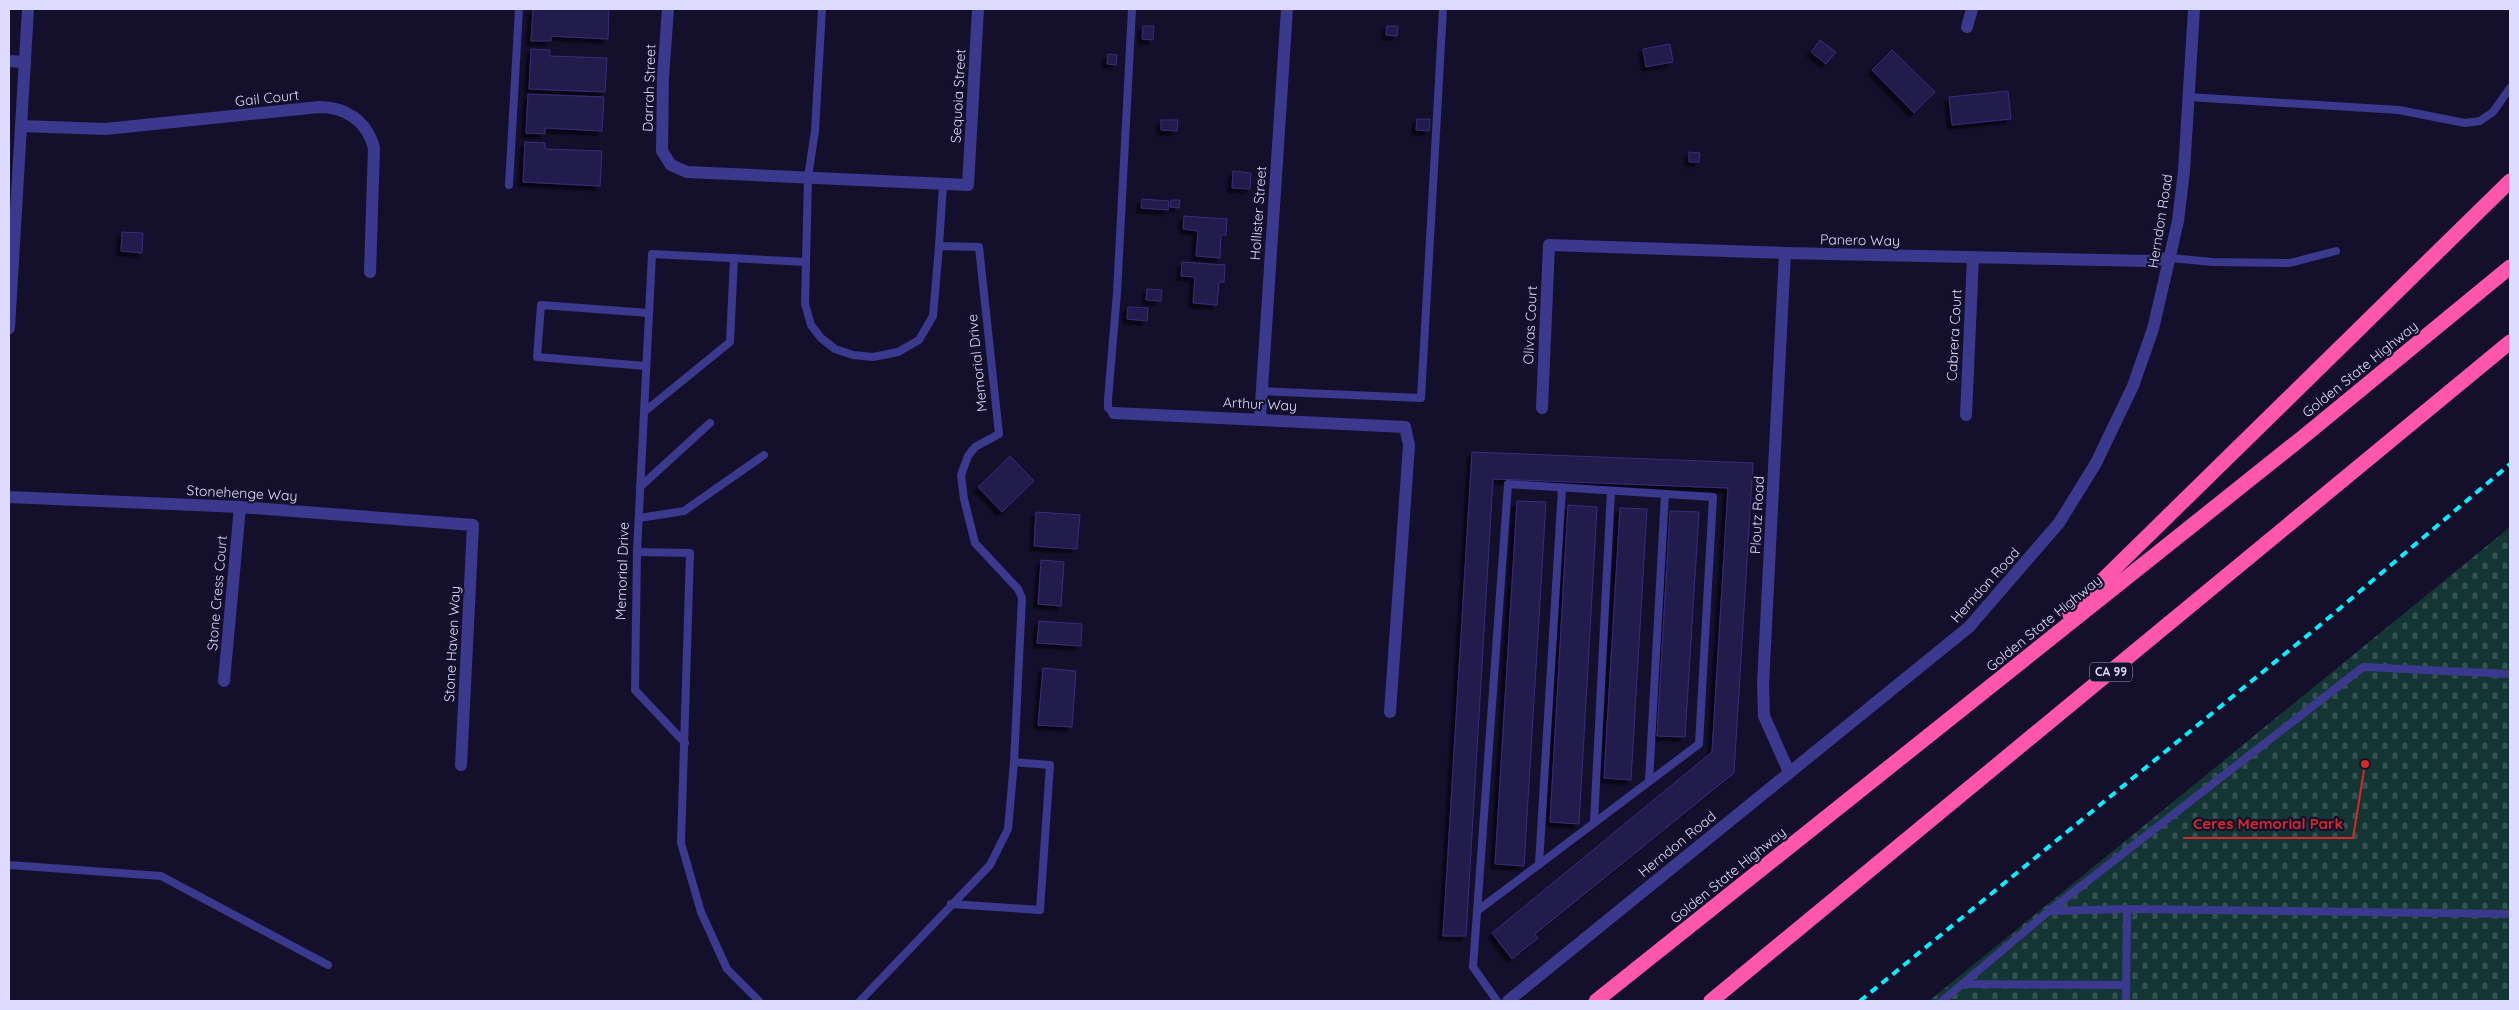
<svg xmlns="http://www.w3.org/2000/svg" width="2519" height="1010" viewBox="0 0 2519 1010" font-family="Quicksand,sans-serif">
<defs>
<pattern id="cemetery-stones" width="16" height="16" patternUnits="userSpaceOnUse" patternTransform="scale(1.25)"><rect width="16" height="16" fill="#133634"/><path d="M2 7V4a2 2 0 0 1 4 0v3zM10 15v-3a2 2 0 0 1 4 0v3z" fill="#355252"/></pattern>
<filter id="shadow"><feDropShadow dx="-4.5" dy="4.5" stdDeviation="1" flood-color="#0009"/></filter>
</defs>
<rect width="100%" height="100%" fill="#14102c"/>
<polygon fill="url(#cemetery-stones)" points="2510,527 2510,1001 1929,1001"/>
<g fill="#241b4e" stroke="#392c7b" filter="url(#shadow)">
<polygon points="533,9 609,9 608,39 551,36 551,41 531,41"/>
<polygon points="1143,26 1154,26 1153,40 1142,39"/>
<polygon points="1387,26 1398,26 1397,36 1386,35"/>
<polygon points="1820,40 1836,52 1826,64 1811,52"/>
<polygon points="1670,44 1673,62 1646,67 1643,49"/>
<polygon points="531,49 550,50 550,56 607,58 605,92 529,89"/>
<polygon points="1892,50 1935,92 1914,113 1872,70"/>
<polygon points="1108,54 1117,55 1116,65 1107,64"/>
<polygon points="2008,91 2011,119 1952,125 1949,97"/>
<polygon points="528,94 604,97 602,131 545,128 545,134 526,133"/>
<polygon points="1417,119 1430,119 1429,131 1416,130"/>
<polygon points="1161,120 1178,120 1177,131 1161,130"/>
<polygon points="525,142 545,143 545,149 602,151 600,186 523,182"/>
<polygon points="1689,152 1700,153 1699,162 1689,162"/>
<polygon points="1233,171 1251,173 1250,189 1232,188"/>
<polygon points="1142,199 1169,201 1168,210 1141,208"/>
<polygon points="1171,200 1180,200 1179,208 1170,207"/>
<polygon points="1184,216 1227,219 1226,235 1221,235 1220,258 1196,256 1198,231 1183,229"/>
<polygon points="122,232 143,233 142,253 121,251"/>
<polygon points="1182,262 1225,265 1224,282 1219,282 1217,305 1193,303 1195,277 1181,276"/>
<polygon points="1147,289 1162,290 1161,301 1146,300"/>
<polygon points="1128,307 1148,308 1147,321 1127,319"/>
<polygon points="1472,452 1753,463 1734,773 1535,934 1538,938 1512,959 1492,933 1712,752 1728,488 1493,479 1466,936 1443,936"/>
<polygon points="1010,456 1034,481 1002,512 978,487"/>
<polygon points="1517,501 1546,502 1524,866 1495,864"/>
<polygon points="1568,505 1597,507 1579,824 1550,822"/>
<polygon points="1620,508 1647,509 1631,780 1604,778"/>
<polygon points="1670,511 1699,512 1685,737 1657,736"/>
<polygon points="1036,512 1080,515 1077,549 1034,546"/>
<polygon points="1041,560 1064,562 1061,606 1038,604"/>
<polygon points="1039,621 1082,624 1081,646 1037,643"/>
<polygon points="1043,668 1076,671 1072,727 1038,725"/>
</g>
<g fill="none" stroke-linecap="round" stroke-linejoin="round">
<g stroke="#3a398d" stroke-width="8">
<polyline points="822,9 815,131 808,177 805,304 811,325 821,338 835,349 853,355 873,357 898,352 919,340 933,316 939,246 979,247 999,434 975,447 968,456 961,475 964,499 975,543 1018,589 1022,598 1014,762 1008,829 990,865 860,1001"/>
<polyline points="2188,97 2399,110 2465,123 2480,121 2493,112 2510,88"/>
<polyline points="509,185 519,9"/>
<polyline points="939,246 943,185"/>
<polyline points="2170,258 2213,262 2290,263 2336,251"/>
<polyline points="646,366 537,357 541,305 649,313"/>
<polyline points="1261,391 1421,398 1443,9"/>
<polyline points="644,412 730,342 734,258"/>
<polyline points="1114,413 1108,408 1108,399 1117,293 1132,9"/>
<polyline points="640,487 710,423"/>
<polyline points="639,518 684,511 764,455"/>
<polyline points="637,552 690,553 681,843 701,912 727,969 759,1001"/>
<polyline points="685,743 635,690 637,552 652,254 806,262"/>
<polyline points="1649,781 1665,494"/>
<polyline points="1594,822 1611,491"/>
<polyline points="1539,864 1562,488"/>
<polyline points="9,865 161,876 328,965"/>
<polyline points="951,904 1040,910 1050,765 1014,762"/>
<polyline points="1477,911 1699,744 1713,497 1508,484 1473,967 1497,1001"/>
<polyline points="2049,911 2363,667 2510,674"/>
<polyline points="1962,984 2126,985"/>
<polyline points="1942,1001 2049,911 2127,909"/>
<polyline points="2126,1001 2127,909 2510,914"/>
</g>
<g stroke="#3a398d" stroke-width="12">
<polyline points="668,9 663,77 662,151 671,165 687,172 968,185 978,9"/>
<polyline points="1967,27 1972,9"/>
<polyline points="9,61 25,62"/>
<path d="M 21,126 L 105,129 L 319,107 C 346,107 367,121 374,148 L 370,272"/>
<polyline points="1785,253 1763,684 1764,716 1789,772"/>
<polyline points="9,328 28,9"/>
<polyline points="1542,408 1549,245 1785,253 2149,261 2170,258"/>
<polyline points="1114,413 1405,427 1409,445 1390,712"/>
<polyline points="1966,415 1973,257"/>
<polyline points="1260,419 1287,9"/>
<polyline points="9,497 240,507 473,525 461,765"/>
<polyline points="224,681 240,507"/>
</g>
<polyline stroke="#3a398d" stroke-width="12" points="1508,1001 1969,627 2059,523 2096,463 2133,386 2153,329 2178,221 2184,171 2194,9"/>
<g stroke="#ff56ad" stroke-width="15">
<polyline points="2069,613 2510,181"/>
<polyline points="1596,1001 2303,437 2510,267"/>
<polyline points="1711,1001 2510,342"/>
</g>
<polyline stroke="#07eeff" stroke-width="4" stroke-dasharray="8 6" stroke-linecap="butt" points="1860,1001 2319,626 2510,464"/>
</g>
<g text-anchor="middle" stroke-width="4.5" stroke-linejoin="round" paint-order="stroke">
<rect fill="#14102c" stroke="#a19ec0" stroke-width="1" x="2090" y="662.5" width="42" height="19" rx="4"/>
<g font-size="12" font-weight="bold" fill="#dedbff">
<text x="2111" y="676">CA 99</text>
</g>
<g font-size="14" fill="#dedbff" stroke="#14102c">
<text transform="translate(649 88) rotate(-88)" y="5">Darrah Street</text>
<text transform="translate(958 96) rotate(-87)" y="5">Sequoia Street</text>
<text transform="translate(267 98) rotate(-6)" y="5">Gail Court</text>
<text transform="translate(1258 213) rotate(-86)" y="5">Hollister Street</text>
<text transform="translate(2160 221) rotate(-81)" y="5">Herndon Road</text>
<text transform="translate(1860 240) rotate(1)" y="5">Panero Way</text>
<text transform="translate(1530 325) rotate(-87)" y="5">Olivas Court</text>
<text transform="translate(1954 335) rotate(-87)" y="5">Cabrera Court</text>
<text transform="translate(977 363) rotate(-96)" y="5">Memorial Drive</text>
<text transform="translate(2360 369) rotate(-39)" y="5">Golden State Highway</text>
<text transform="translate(1260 404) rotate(3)" y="5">Arthur Way</text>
<text transform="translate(242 493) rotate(3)" y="5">Stonehenge Way</text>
<text transform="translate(1757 515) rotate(-87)" y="5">Ploutz Road</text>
<text transform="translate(622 571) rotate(-88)" y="5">Memorial Drive</text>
<text transform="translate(1985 585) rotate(-48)" y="5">Herndon Road</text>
<text transform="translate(217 593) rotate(-85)" y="5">Stone Cress Court</text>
<text transform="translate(2044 623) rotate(-39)" y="5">Golden State Highway</text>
<text transform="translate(452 644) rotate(-87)" y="5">Stone Haven Way</text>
<text transform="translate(1677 844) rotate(-39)" y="5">Herndon Road</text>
<text transform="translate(1728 875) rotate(-39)" y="5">Golden State Highway</text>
</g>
</g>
<path fill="none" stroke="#d62828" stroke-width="2" d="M2365 764L2353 838H2183"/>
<circle fill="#d62828" stroke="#14102c" stroke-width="2" cx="2365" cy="764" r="5"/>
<g font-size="15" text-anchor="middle" font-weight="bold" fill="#d62828" stroke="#14102c" stroke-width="4.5" stroke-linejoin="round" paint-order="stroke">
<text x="2268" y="829">Ceres Memorial Park</text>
</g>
<rect width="2519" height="1010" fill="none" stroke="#dedbff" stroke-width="20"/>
</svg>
